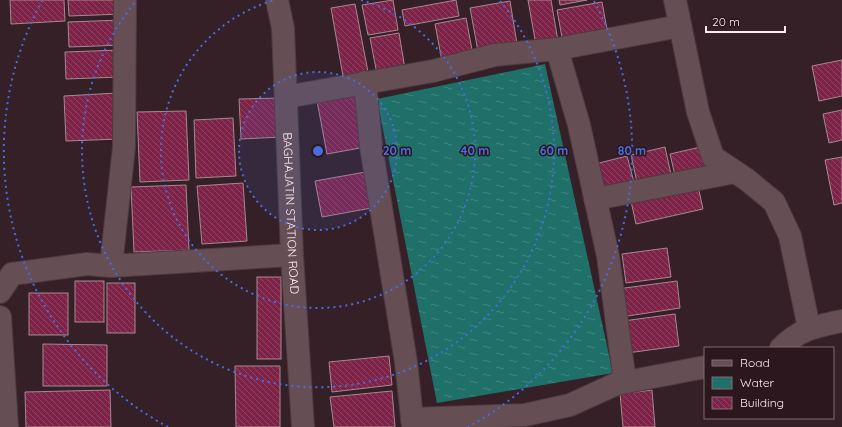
<svg xmlns="http://www.w3.org/2000/svg" width="842" height="427" viewBox="0 0 842 427" font-family="Quicksand,sans-serif">
<defs>
<pattern id="water-ripples" width="26" height="14" patternUnits="userSpaceOnUse"><rect width="26" height="14" fill="#1e7068"/><path d="M2 4q2-2 4 0t4 0M15 11q2-2 4 0t4 0" fill="none" stroke="#40857e"/></pattern>
<pattern id="building-back-hatch" width="6" height="6" patternUnits="userSpaceOnUse"><rect width="6" height="6" fill="#7e2348"/><path d="M-1 5l2 2M0 0l6 6M5-1l2 2" fill="none" stroke="#914363"/></pattern>
</defs>
<rect width="100%" height="100%" fill="#352027"/>
<polygon fill="url(#water-ripples)" points="545,64 613,373 437,403 377,99"/>
<g fill="url(#building-back-hatch)" stroke="#a48990">
<polygon points="10,0 64,0 65,21 11,24"/>
<polygon points="68,0 123,0 123,14 69,16"/>
<polygon points="393,0 398,30 368,35 362,5"/>
<polygon points="456,0 459,16 405,26 402,10"/>
<polygon points="528,0 551,0 558,41 536,45"/>
<polygon points="559,0 587,0 560,5"/>
<polygon points="510,1 517,44 478,51 470,8"/>
<polygon points="602,2 608,35 563,43 557,10"/>
<polygon points="355,4 368,72 343,76 331,8"/>
<polygon points="466,18 473,55 442,61 435,24"/>
<polygon points="122,20 123,45 69,47 68,22"/>
<polygon points="399,33 405,69 377,74 370,38"/>
<polygon points="120,50 121,77 66,79 65,52"/>
<polygon points="842,60 842,96 819,101 812,66"/>
<polygon points="117,93 119,139 66,141 64,96"/>
<polygon points="361,93 371,146 327,154 317,101"/>
<polygon points="281,98 282,137 241,139 239,99"/>
<polygon points="842,110 842,140 829,143 823,114"/>
<polygon points="186,111 189,180 140,182 137,112"/>
<polygon points="233,118 236,176 196,178 194,120"/>
<polygon points="705,146 711,173 676,180 670,154"/>
<polygon points="665,147 672,179 638,187 631,155"/>
<polygon points="627,156 635,186 598,195 591,165"/>
<polygon points="842,157 842,203 834,205 825,160"/>
<polygon points="371,171 377,207 322,217 315,181"/>
<polygon points="243,183 247,241 202,244 197,186"/>
<polygon points="186,185 189,250 134,252 131,187"/>
<polygon points="698,186 703,209 636,224 631,201"/>
<polygon points="667,248 671,277 626,283 622,254"/>
<rect x="257" y="277" width="24" height="82"/>
<rect x="75" y="281" width="29" height="41"/>
<polygon points="677,281 680,308 621,317 617,289"/>
<rect x="107" y="283" width="28" height="50"/>
<rect x="29" y="293" width="39" height="42"/>
<polygon points="675,314 679,346 627,353 623,321"/>
<polygon points="43,344 107,345 107,386 43,386"/>
<polygon points="389,356 392,385 332,392 329,362"/>
<polygon points="235,366 280,366 280,427 236,427"/>
<polygon points="110,390 111,427 26,427 25,392"/>
<polygon points="652,390 655,427 623,427 620,394"/>
<polygon points="392,391 395,427 334,427 330,397"/>
</g>
<g fill="none" stroke-linecap="round" stroke-linejoin="round">
<g stroke="#4d3b41" stroke-width="24">
<g id="minor">
<path id="s1" d="M 277,0 L 283,28 L 292,255 L 303,427"/>
<polyline points="675,0 698,112 713,157 746,179 774,202 790,236 809,328"/>
<polyline points="557,49 680,26"/>
<polyline points="365,82 371,146 406,362 413,427"/>
<polyline points="286,97 433,71 495,55 557,49 579,125 608,256 625,382"/>
<polyline points="595,199 735,172"/>
<polyline points="111,266 124,147 125,0"/>
<polyline points="0,292 12,274 87,264 111,266 292,255"/>
<polyline points="0,317 7,427"/>
<path d="M 781,348 C 801,328 815,327 842,321"/>
<polyline points="412,419 525,415 570,405 616,384 705,367"/>
</g>
</g>
<use href="#minor" stroke="#664e55" stroke-width="22"/>
</g>
<circle cx="318" cy="151" r="79" fill="#496ddd" fill-opacity=".12"/>
<g fill="none" stroke="#496ddd" stroke-width="2" stroke-dasharray="2 4">
<circle cx="318" cy="151" r="79"/>
<path d="M361 0A157 157 0 1 1 275 0"/>
<path d="M500 1A236 236 0 1 1 136 1"/>
<path d="M168 427A314 314 0 0 1 42 1M594 1A314 314 0 0 1 468 427"/>
</g>
<g text-anchor="middle" stroke-width="3" stroke-linejoin="round" paint-order="stroke">
<g font-size="12" fill="#faebef" stroke="#2b171d">
<text dy="4" stroke="none"><textPath href="#s1" startOffset="214">BAGHAJATIN STATION ROAD</textPath></text>
</g>
</g>
<circle cx="318" cy="151" r="6" fill="#496ddd" stroke="#2b171d" stroke-width="2"/>
<g font-size="12" text-anchor="middle" font-weight="bold" fill="#496ddd" stroke="#2b171d" stroke-width="3" stroke-linejoin="round" paint-order="stroke">
<text x="397" y="155">20 m</text>
<text x="475" y="155">40 m</text>
<text x="554" y="155">60 m</text>
<text x="632" y="155">80 m</text>
</g>
<rect x="704" y="347" width="130" height="72" fill="#2b171d" stroke="#7e6c71"/>
<rect x="712" y="360" width="20" height="6" fill="#664e55" stroke="#7e6c71"/>
<text x="740" y="367" font-size="12" fill="#faebef">Road</text>
<rect x="712" y="377" width="20" height="12" fill="url(#water-ripples)" stroke="#7e6c71"/>
<text x="740" y="387" font-size="12" fill="#faebef">Water</text>
<rect x="712" y="397" width="20" height="12" fill="url(#building-back-hatch)" stroke="#7e6c71"/>
<text x="740" y="407" font-size="12" fill="#faebef">Building</text>
<path d="M706 26v6h79v-6" fill="none" stroke="#faebef" stroke-width="2"/>
<text x="712" y="26" font-size="12" fill="#faebef" stroke="#2b171d" stroke-width="3" paint-order="stroke">20 m</text>
</svg>
